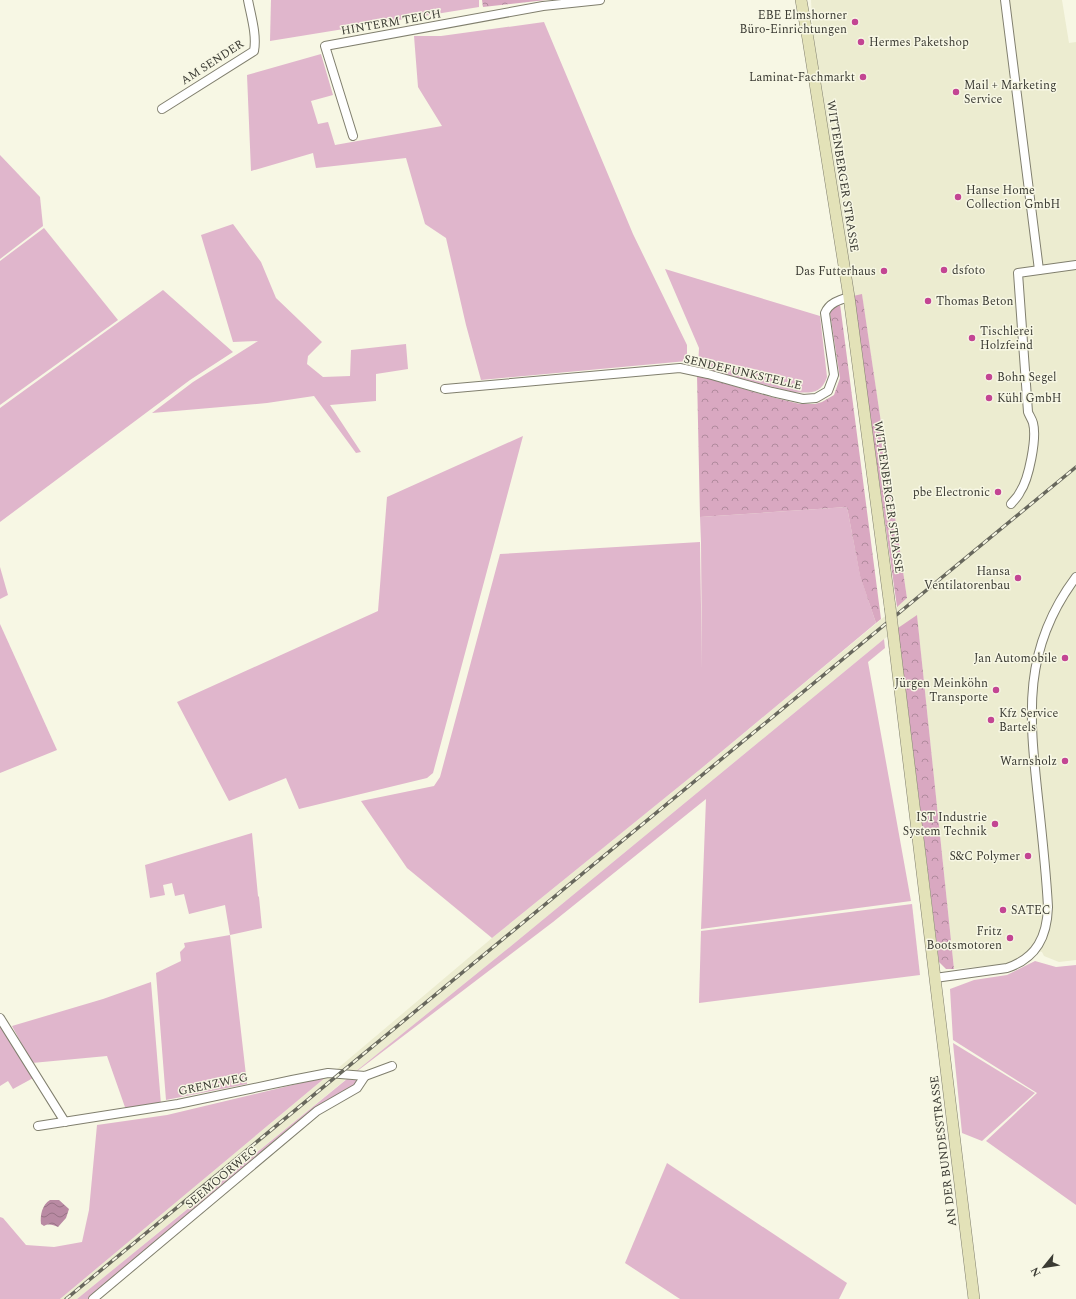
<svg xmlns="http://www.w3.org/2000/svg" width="1076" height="1299" viewBox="0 0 1076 1299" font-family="Spectral,serif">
<defs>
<pattern id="forest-crowns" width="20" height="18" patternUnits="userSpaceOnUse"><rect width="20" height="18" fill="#d9a8c1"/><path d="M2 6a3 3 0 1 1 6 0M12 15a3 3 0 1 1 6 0" fill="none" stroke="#b18a9d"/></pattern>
<pattern id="water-waves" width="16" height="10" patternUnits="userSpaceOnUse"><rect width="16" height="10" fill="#b98aa3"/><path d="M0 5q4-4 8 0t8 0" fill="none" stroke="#987285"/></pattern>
</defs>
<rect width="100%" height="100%" fill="#f7f7e4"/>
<polygon fill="#ececd0" points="811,0 1062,0 1069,43 1076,42 1076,960 1059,962 1044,956 1042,952 1030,950 1015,961 1007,964 954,969 917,616 884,639 511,946 355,1072 77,1299 60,1299 326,1077 337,1069 492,938 703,767 907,598 862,295 853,296 813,34"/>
<g fill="#e0b6cc">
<polygon points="271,0 479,0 479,7 270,41"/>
<polygon points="544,22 633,234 687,345 687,361 481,380 466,325 446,238 425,224 406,158 316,168 313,153 251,171 247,75 321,54 333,95 311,101 318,124 328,122 335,145 442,126 418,87 414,36 441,36"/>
<polygon points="0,155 40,197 43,226 0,259"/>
<polygon points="233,224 261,262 276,298 322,342 308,356 307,364 323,377 350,376 351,350 406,344 408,369 376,374 376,401 330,405 361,452 356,453 314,396 267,403 152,413 193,382 258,341 233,342 201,235"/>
<polygon points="44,228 118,320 0,405 0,261"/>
<path d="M 665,269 L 820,316 L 827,377 C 821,395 809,393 793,392 L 698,368 L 699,348 Z"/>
<polygon points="163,290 233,352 190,380 0,522 0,408"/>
<polygon points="523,436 433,773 427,778 299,809 286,778 229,801 177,702 378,611 387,497"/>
<polygon points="847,507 860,575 876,623 703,767 492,938 407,868 361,801 434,786 440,777 500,554 700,542 702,670 701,542 700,517"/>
<polygon points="0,567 8,595 0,599"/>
<polygon points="0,624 57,750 0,773"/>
<polygon points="884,639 885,648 868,662 911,901 701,929 706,799 553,922 356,1072 355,1072 511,946"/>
<polygon points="252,833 258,896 259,897 262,928 230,935 247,1084 166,1100 156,973 181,961 180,952 185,947 184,943 230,935 225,905 189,914 184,894 175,896 172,883 163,885 165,895 150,898 145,865"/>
<polygon points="912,904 920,975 699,1003 701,931"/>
<polygon points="1035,961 1056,967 1076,965 1076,1205 986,1141 1037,1093 953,1040 950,989 974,980 1007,975"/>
<polygon points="151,982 161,1104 126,1110 107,1056 32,1063 12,1026 103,999"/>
<polygon points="0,1022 35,1077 13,1089 8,1081 0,1086"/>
<polygon points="953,1043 1035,1093 982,1141 962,1133"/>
<polygon points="326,1077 60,1299 0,1299 0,1217 3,1218 26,1245 54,1247 82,1242 89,1210 97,1125 167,1115"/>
<polygon points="347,1079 358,1080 358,1083 90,1299 77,1299"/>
<polygon points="667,1163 847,1283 839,1299 680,1299 625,1263"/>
</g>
<g fill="url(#forest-crowns)">
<polygon points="482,0 546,0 483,7"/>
<polygon points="862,294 907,598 897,607 853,296"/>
<polygon points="840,304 881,619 876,623 860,576 847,507 700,517 697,375 771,397 800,404 815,404 822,402 834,395 840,378 830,313 833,307"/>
<polygon points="917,615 954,969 946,969 939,962 898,628"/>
</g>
<path fill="url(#water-waves)" d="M 50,1200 L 59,1200 L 69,1209 L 66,1218 L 58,1227 C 53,1225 49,1223 44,1226 L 41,1224 C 40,1215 42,1205 50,1200 Z"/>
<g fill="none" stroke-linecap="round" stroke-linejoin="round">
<g stroke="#807f6e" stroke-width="10">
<g id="street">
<polyline points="1005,0 1039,270"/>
<path d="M 162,109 L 254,51 C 257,35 251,16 248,0"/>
<polyline points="353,136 325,46 543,6 600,0"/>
<path d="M 445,389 L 680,368 L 708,374 L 772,392 L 803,399 L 816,398 L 828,391 L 834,375 L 825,313 C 829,303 839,300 849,297"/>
<path d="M 1011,504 C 1014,500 1018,497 1020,492 C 1029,479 1037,438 1033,423 C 1032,419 1029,415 1028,412 L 1018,273 L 1076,265"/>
<path d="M 935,978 L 1007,968 C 1037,958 1047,936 1048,907 C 1046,870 1042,834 1038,798 C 1029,714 1022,649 1076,577"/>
<polyline points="0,1018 65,1122"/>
<polyline points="38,1126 178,1104 292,1080 328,1073 365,1076 392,1066"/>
<polyline points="93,1299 317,1111 357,1088 365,1076"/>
</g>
</g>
<g stroke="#807f6e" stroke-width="12">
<g id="secondary">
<polyline points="801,0 808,39 849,297 890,607"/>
<polyline points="895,649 974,1299"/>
</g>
</g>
<use href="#street" stroke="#fff" stroke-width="8"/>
<use href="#secondary" stroke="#e3e2b8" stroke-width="11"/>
<g stroke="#68685d" stroke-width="3.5">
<polyline id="rail" points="66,1299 1076,467"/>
</g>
<use href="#rail" stroke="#f7f7e4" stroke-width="2" stroke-dasharray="6" stroke-linecap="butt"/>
<g stroke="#807f6e" stroke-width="12" stroke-linecap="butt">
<polyline id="secondary-bridge" points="890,607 895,649"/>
</g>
<use href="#secondary-bridge" stroke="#e3e2b8" stroke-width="11"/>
</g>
<g fill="#c34593" stroke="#f7f7e4" stroke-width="1.5">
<circle cx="855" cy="22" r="4"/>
<circle cx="861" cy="42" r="4"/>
<circle cx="863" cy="77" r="4"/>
<circle cx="956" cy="92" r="4"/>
<circle cx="958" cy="197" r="4"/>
<circle cx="944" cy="270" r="4"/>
<circle cx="884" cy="271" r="4"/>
<circle cx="928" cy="301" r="4"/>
<circle cx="972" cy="338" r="4"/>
<circle cx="989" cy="377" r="4"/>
<circle cx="989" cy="398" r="4"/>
<circle cx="998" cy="492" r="4"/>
<circle cx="1018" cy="578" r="4"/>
<circle cx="1065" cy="658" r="4"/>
<circle cx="996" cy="690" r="4"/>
<circle cx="991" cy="720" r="4"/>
<circle cx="1065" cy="761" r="4"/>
<circle cx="995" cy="824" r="4"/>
<circle cx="1028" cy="856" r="4"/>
<circle cx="1003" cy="910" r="4"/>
<circle cx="1010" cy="938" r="4"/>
</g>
<g text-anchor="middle" stroke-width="3" stroke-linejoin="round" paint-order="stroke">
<g font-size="12" fill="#3b3b33" stroke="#f7f7e4" text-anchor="end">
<text x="847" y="19">EBE Elmshorner<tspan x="847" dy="14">Büro-Einrichtungen</tspan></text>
<text x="869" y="46" text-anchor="start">Hermes Paketshop</text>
<text x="855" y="81">Laminat-Fachmarkt</text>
<text x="964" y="89" text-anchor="start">Mail + Marketing<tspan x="964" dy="14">Service</tspan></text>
<text x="966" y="194" text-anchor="start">Hanse Home<tspan x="966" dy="14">Collection GmbH</tspan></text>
<text x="952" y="274" text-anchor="start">dsfoto</text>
<text x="876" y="275">Das Futterhaus</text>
<text x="936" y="305" text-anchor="start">Thomas Beton</text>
<text x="980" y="335" text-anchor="start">Tischlerei<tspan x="980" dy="14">Holzfeind</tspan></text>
<text x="997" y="381" text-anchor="start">Bohn Segel</text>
<text x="997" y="402" text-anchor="start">Kühl GmbH</text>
<text x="990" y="496">pbe Electronic</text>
<text x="1010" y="575">Hansa<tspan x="1010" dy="14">Ventilatorenbau</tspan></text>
<text x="1057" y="662">Jan Automobile</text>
<text x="988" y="687">Jürgen Meinköhn<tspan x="988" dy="14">Transporte</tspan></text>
<text x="999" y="717" text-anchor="start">Kfz Service<tspan x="999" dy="14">Bartels</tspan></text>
<text x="1057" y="765">Warnsholz</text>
<text x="987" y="821">IST Industrie<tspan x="987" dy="14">System Technik</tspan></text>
<text x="1020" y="860">S&amp;C Polymer</text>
<text x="1011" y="914" text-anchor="start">SATEC</text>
<text x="1002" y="935">Fritz<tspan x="1002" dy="14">Bootsmotoren</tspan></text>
</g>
<g font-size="12" fill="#3b3b33" stroke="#f7f7e4">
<text transform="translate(391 22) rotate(-10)" y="4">HINTERM TEICH</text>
<text transform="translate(212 62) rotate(-33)" y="4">AM SENDER</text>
<text transform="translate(843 176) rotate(81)" y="4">WITTENBERGER STRASSE</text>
<text transform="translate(743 372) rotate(13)" y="4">SENDEFUNKSTELLE</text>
<text transform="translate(889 497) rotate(82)" y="4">WITTENBERGER STRASSE</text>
<text transform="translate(213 1084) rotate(-12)" y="4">GRENZWEG</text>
<text transform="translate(943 1151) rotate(-97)" y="4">AN DER BUNDESSTRASSE</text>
<text transform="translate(221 1177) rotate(-40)" y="4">SEEMOORWEG</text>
</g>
</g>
<g transform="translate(1044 1267) rotate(240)" stroke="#f7f7e4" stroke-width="3" paint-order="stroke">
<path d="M0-3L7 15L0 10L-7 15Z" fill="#3b3b33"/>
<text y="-6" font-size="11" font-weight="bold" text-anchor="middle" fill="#3b3b33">N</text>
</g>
</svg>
